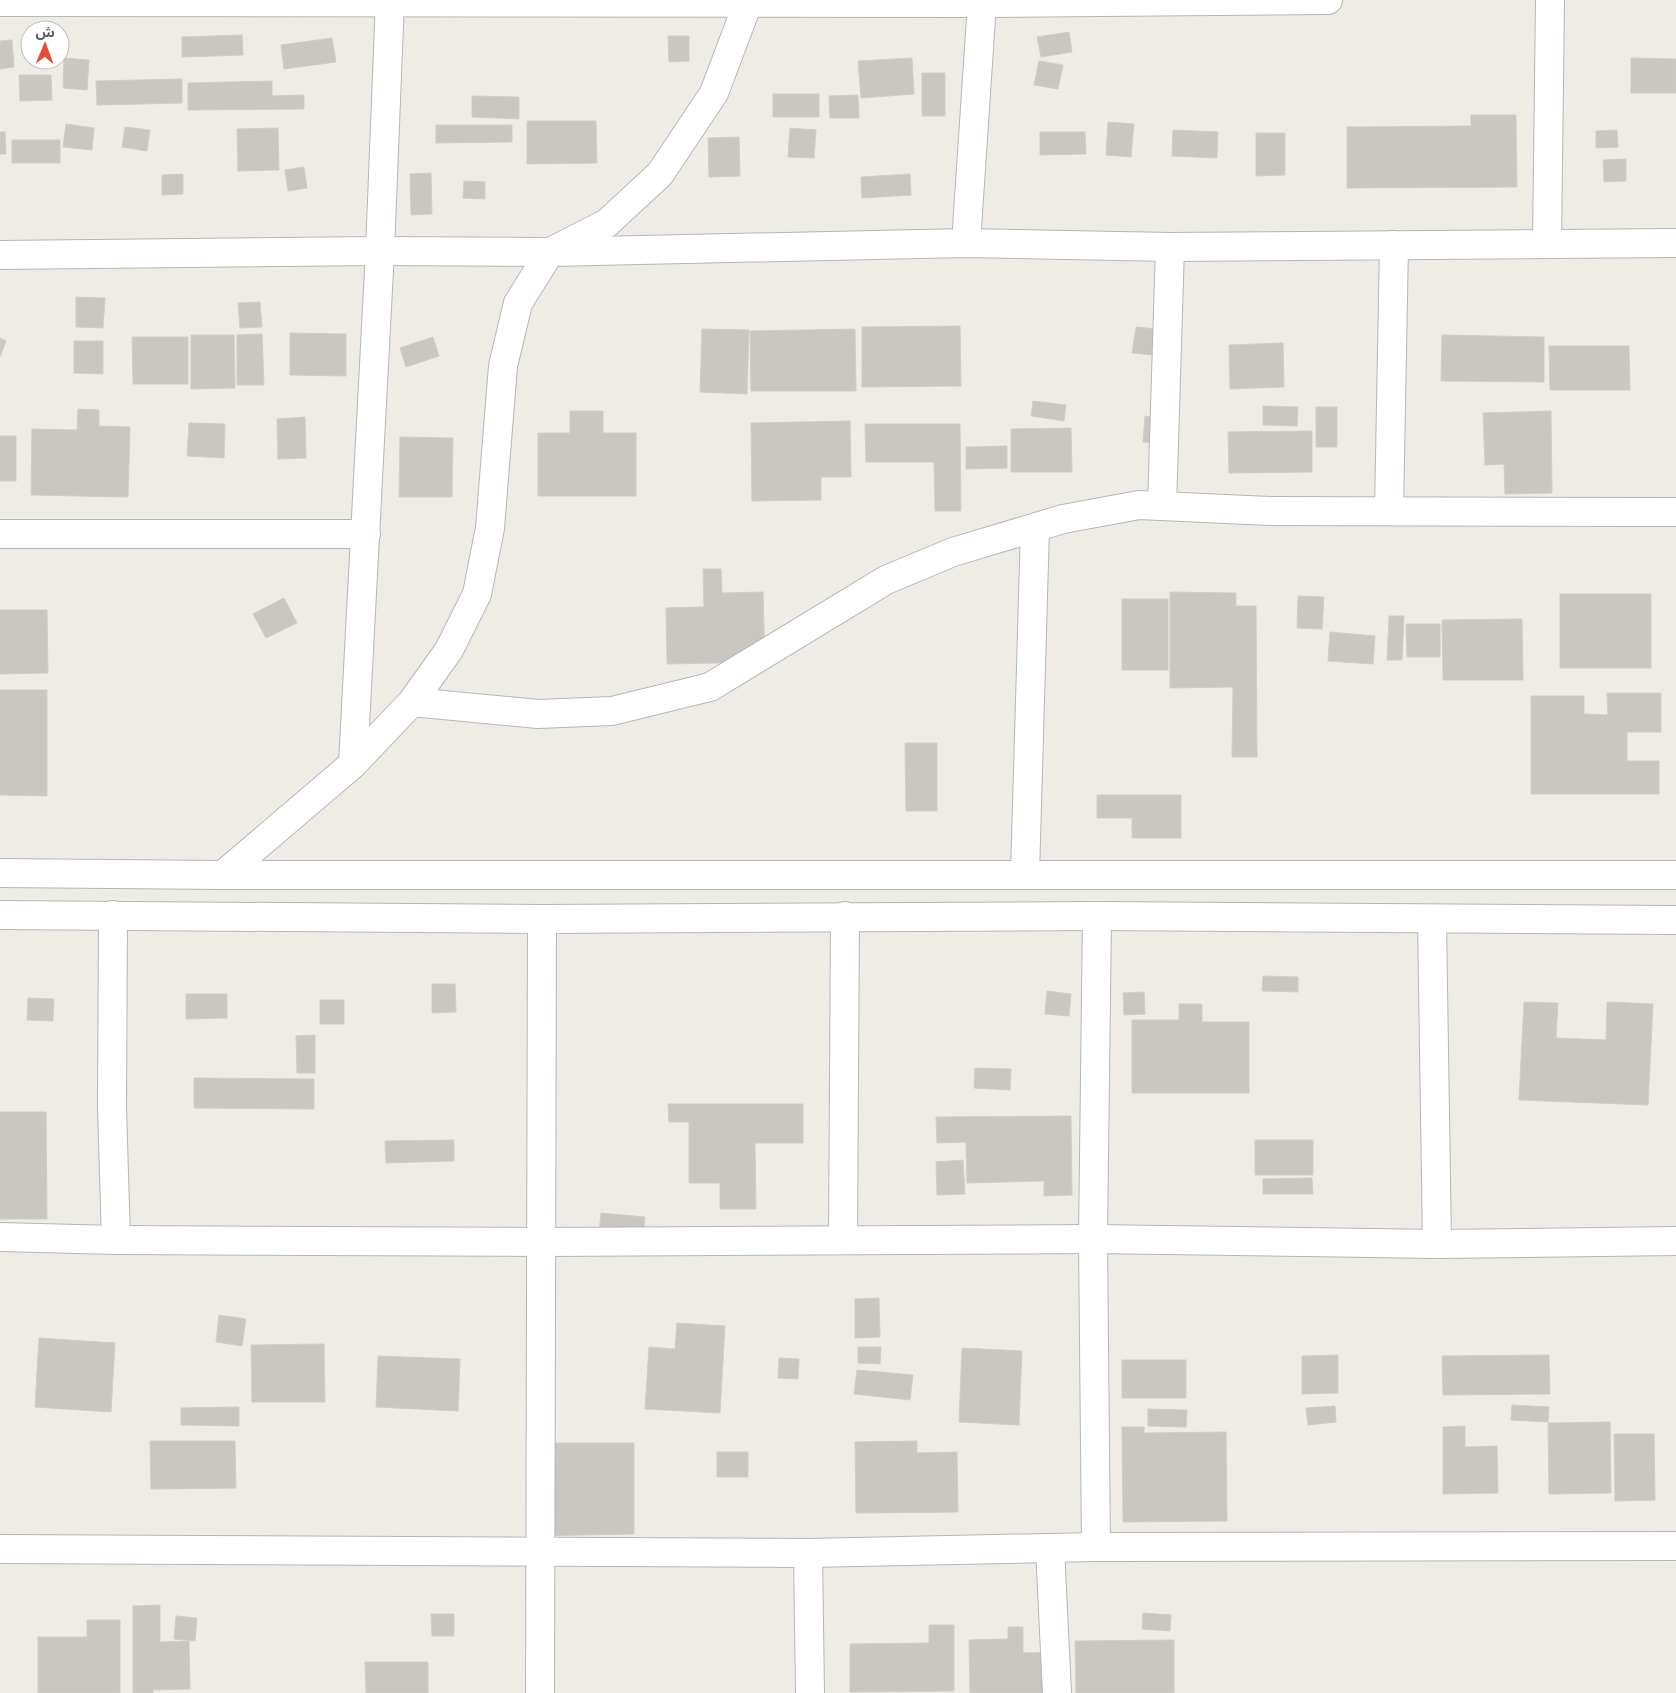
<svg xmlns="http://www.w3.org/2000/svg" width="1676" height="1693" viewBox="0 0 1676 1693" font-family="'Nunito Sans','Noto Sans Arabic',sans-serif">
<rect width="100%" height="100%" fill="#eeece4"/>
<g fill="#cac6c1" stroke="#d2cec2">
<polygon points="1069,32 1072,52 1041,57 1037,37"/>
<polygon points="242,35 243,55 182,57 182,37"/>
<polygon points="668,36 689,36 689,61 669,62"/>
<polygon points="332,38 336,62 284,69 281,45"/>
<polygon points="12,40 14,67 0,69 0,41"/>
<polygon points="64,58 89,60 87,90 63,88"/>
<polygon points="912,58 914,94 861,98 858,61"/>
<polygon points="1631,58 1676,59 1676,93 1631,93"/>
<polygon points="1039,61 1063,65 1058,89 1034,85"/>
<rect x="922" y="73" width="23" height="43"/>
<polygon points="19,75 51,75 52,100 20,101"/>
<polygon points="182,79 182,103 97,105 96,81"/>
<polygon points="272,81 272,96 304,95 304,109 188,110 188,83"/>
<rect x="773" y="94" width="46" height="23"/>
<polygon points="858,95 859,118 830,118 829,96"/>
<polygon points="472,96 519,97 519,119 472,117"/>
<polygon points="1471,115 1516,115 1517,187 1347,188 1347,127 1471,126"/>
<polygon points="527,121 596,121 597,163 527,164"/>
<polygon points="1108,122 1134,124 1131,157 1106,155"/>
<polygon points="66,124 94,128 92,150 63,147"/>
<polygon points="436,125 512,125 512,142 436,143"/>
<polygon points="125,127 150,130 147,151 122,147"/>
<polygon points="278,128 279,170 238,171 237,129"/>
<polygon points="790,128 816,130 814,158 788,157"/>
<polygon points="1173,130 1218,132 1217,158 1172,156"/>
<polygon points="1617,130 1618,147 1596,148 1596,131"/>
<polygon points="0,132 5,132 6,154 0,154"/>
<polygon points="1040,132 1085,132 1086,154 1040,155"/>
<polygon points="1256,133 1285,133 1285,175 1256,176"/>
<polygon points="739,137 740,176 709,177 708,138"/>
<rect x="12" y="140" width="48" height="23"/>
<polygon points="1626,159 1626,181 1604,182 1603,160"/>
<polygon points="304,167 307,188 288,191 285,170"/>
<polygon points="431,173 432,214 411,215 410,174"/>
<polygon points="183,174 183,194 162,195 162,175"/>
<polygon points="910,174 911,195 862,198 861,177"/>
<polygon points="464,181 485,182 485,199 463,198"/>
<polygon points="76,297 105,298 103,328 76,327"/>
<polygon points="260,302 262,327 240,328 238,303"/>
<polygon points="960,326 961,386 862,387 862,327"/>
<polygon points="1136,327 1157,329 1154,355 1132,353"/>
<polygon points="702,329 749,330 747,394 700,392"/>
<polygon points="855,329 856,391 751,391 750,331"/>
<polygon points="290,333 346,334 346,376 290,375"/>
<polygon points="262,334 264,385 237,385 237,335"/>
<polygon points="191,335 234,335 235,388 191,389"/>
<polygon points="1442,335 1544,337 1544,382 1441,381"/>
<polygon points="132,337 188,337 188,384 133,384"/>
<polygon points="433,337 439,356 406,367 400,348"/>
<polygon points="0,338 6,341 0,357"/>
<polygon points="74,341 103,341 103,374 74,373"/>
<polygon points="1283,343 1284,387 1230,389 1229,345"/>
<polygon points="1549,346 1629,346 1630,390 1550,390"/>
<polygon points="1033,401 1066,405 1064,421 1031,416"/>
<polygon points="1263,406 1298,407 1297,426 1263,425"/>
<rect x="1316" y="407" width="21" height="40"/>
<polygon points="78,409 99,410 99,426 130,427 128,497 31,495 32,429 77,430"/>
<polygon points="570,411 603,411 603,433 636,433 636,496 538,496 538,433 570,433"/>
<polygon points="1551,411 1552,493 1505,494 1504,464 1485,465 1483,413"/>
<polygon points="1145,416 1158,418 1156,443 1143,442"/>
<polygon points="305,417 306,458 278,459 277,419"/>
<polygon points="850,421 851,477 821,477 821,500 752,501 751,423"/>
<polygon points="189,423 225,424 224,458 187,456"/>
<polygon points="865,424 960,424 961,511 935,511 934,462 866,462"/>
<polygon points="1071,428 1072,472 1011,472 1011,429"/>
<polygon points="1312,431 1312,472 1229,473 1228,432"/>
<rect x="0" y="436" width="16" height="45"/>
<polygon points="400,437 453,438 452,497 399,497"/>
<polygon points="1007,446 1007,468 966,469 966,447"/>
<polygon points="703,569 721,569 722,593 763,592 765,662 667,664 666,608 704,607"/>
<polygon points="1170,592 1236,593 1236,606 1256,606 1257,757 1232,757 1233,687 1170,688"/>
<rect x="1560" y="594" width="91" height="74"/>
<polygon points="1298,596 1324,597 1322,629 1297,628"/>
<polygon points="284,598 297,623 266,638 253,614"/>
<rect x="1122" y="599" width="46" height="71"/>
<polygon points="0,610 47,610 48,673 0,674"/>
<polygon points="1389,616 1404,616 1402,660 1387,660"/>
<polygon points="1522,619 1523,680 1443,680 1442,620"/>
<polygon points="1406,624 1440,624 1440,657 1407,657"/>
<polygon points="1330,632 1375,636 1373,664 1328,661"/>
<polygon points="0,690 47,690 47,796 0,795"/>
<polygon points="1607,693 1661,693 1661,732 1627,732 1627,761 1659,761 1659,794 1531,794 1531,696 1584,696 1584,714 1608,715"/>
<polygon points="905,743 937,743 937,811 906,811"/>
<polygon points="1097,795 1181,795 1181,838 1132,838 1132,818 1097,818"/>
<polygon points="1263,976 1298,977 1298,992 1262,991"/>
<polygon points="432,984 455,984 456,1012 432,1013"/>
<polygon points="1047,991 1071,994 1069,1016 1045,1014"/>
<polygon points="1144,992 1145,1014 1124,1015 1123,993"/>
<polygon points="186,994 227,994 227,1018 186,1019"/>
<polygon points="28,998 54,999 53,1021 27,1020"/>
<rect x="320" y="1000" width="24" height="24"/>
<polygon points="1524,1002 1558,1003 1556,1038 1606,1040 1607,1002 1653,1004 1648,1105 1519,1100"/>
<polygon points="1179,1004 1202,1004 1202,1022 1249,1022 1249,1093 1132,1093 1132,1020 1179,1020"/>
<polygon points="315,1035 315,1073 297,1073 296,1036"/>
<polygon points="975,1068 1011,1069 1010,1090 974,1088"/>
<polygon points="194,1078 314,1079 314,1109 194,1108"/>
<polygon points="668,1104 803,1104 803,1143 755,1143 756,1209 720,1209 720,1183 689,1183 689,1122 669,1122"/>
<polygon points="0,1112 46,1112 47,1219 0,1219"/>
<polygon points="1071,1116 1072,1195 1044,1196 1044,1181 967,1183 966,1142 937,1143 936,1117"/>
<polygon points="454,1140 454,1161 386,1163 385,1141"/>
<rect x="1255" y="1140" width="58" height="35"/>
<polygon points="963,1160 965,1194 937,1195 936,1162"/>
<polygon points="1312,1178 1313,1194 1263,1194 1263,1179"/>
<polygon points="601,1213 645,1217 643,1237 599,1233"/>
<polygon points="879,1298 880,1337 855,1338 855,1299"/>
<polygon points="219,1315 246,1319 242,1346 216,1342"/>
<polygon points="677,1323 725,1326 720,1413 645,1409 649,1347 675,1349"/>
<polygon points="39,1338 115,1343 111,1412 35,1407"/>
<polygon points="324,1344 325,1402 252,1402 251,1345"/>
<polygon points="858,1347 881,1347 880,1364 858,1363"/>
<polygon points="962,1348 1022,1351 1019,1425 959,1422"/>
<polygon points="1338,1355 1338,1393 1302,1394 1302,1356"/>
<polygon points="1549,1355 1550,1394 1443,1395 1442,1356"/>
<polygon points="378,1356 460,1359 458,1411 376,1407"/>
<polygon points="779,1358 799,1359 798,1379 778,1378"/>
<rect x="1122" y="1360" width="64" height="38"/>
<polygon points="857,1370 913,1375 910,1400 854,1394"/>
<polygon points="1512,1405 1549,1407 1548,1422 1511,1420"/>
<polygon points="1335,1406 1336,1422 1308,1425 1306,1408"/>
<polygon points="239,1407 239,1426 181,1425 181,1408"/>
<polygon points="1148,1409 1187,1410 1186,1427 1148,1426"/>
<polygon points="1610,1422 1611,1493 1549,1494 1548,1423"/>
<polygon points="1465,1426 1465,1447 1497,1446 1498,1493 1443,1494 1443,1427"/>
<polygon points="1122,1427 1144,1427 1144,1433 1226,1432 1227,1521 1123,1522"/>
<polygon points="1614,1434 1654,1434 1655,1500 1615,1501"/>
<polygon points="150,1441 235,1441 236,1488 151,1489"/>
<polygon points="917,1441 917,1453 957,1452 958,1512 856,1513 855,1442"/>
<polygon points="531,1443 634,1443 634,1534 532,1536"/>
<rect x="717" y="1452" width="31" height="25"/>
<polygon points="160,1605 160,1642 189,1641 190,1689 153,1690 153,1693 133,1693 133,1606"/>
<polygon points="1143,1613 1171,1615 1170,1631 1142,1629"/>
<polygon points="431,1614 454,1614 454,1636 432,1636"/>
<polygon points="176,1616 197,1618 195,1641 174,1639"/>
<polygon points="87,1620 120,1620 120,1693 38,1693 38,1637 87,1637"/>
<polygon points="929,1625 954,1625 954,1691 850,1692 850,1644 929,1643"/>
<polygon points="1008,1627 1023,1627 1023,1653 1064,1652 1065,1693 970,1693 969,1640 1008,1639"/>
<polygon points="1174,1640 1174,1693 1076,1693 1075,1641"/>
<polygon points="365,1662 428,1662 428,1693 366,1693"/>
</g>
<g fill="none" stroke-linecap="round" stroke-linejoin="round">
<g stroke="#b4b6ba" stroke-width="30">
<g id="minor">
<polyline points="0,2 982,3 1328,0"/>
<polyline points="966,243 982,3"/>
<polyline points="1547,244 1550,0"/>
<polyline points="0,255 380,251 550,252 966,243 1170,247 1676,243"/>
<polyline points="1162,506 1170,247"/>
<polyline points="1389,511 1394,245"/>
<polyline points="0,534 366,534"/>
<polyline points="412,702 538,714 612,711 710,687 886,580 953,552 1063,519 1139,505 1269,511 1676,512"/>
<polyline points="353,764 380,251 390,0"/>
<polyline points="0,873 223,875 1676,875"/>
<polyline points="1025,874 1035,528"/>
<polyline points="223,875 353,764 412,702 449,650 477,594 490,528 503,366 518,303 550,252 607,223 660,174 714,93 748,3 751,0"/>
<polyline points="0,915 542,919 1097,916 1676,920"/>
<polyline points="113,915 112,1108 116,1240"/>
<polyline points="1432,919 1437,1244"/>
<polyline points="0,1237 116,1240 541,1242 1093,1239 1437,1244 1676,1241"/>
<polyline points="843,1240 845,916"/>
<polyline points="1096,1547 1093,1239 1097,916"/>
<polyline points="1050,1548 1057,1693"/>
<polyline points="0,1549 808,1553 1096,1547 1676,1546"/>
<polyline points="808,1553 810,1693"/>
<polyline points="540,1693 542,919"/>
</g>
</g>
<use href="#minor" stroke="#fff" stroke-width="28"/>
</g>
<g transform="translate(45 45) rotate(1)"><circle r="24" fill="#ffffff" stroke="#bebfc1"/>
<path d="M0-4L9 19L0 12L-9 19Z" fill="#e54d33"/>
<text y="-8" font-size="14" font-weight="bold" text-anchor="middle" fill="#5c5f64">ش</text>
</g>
</svg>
